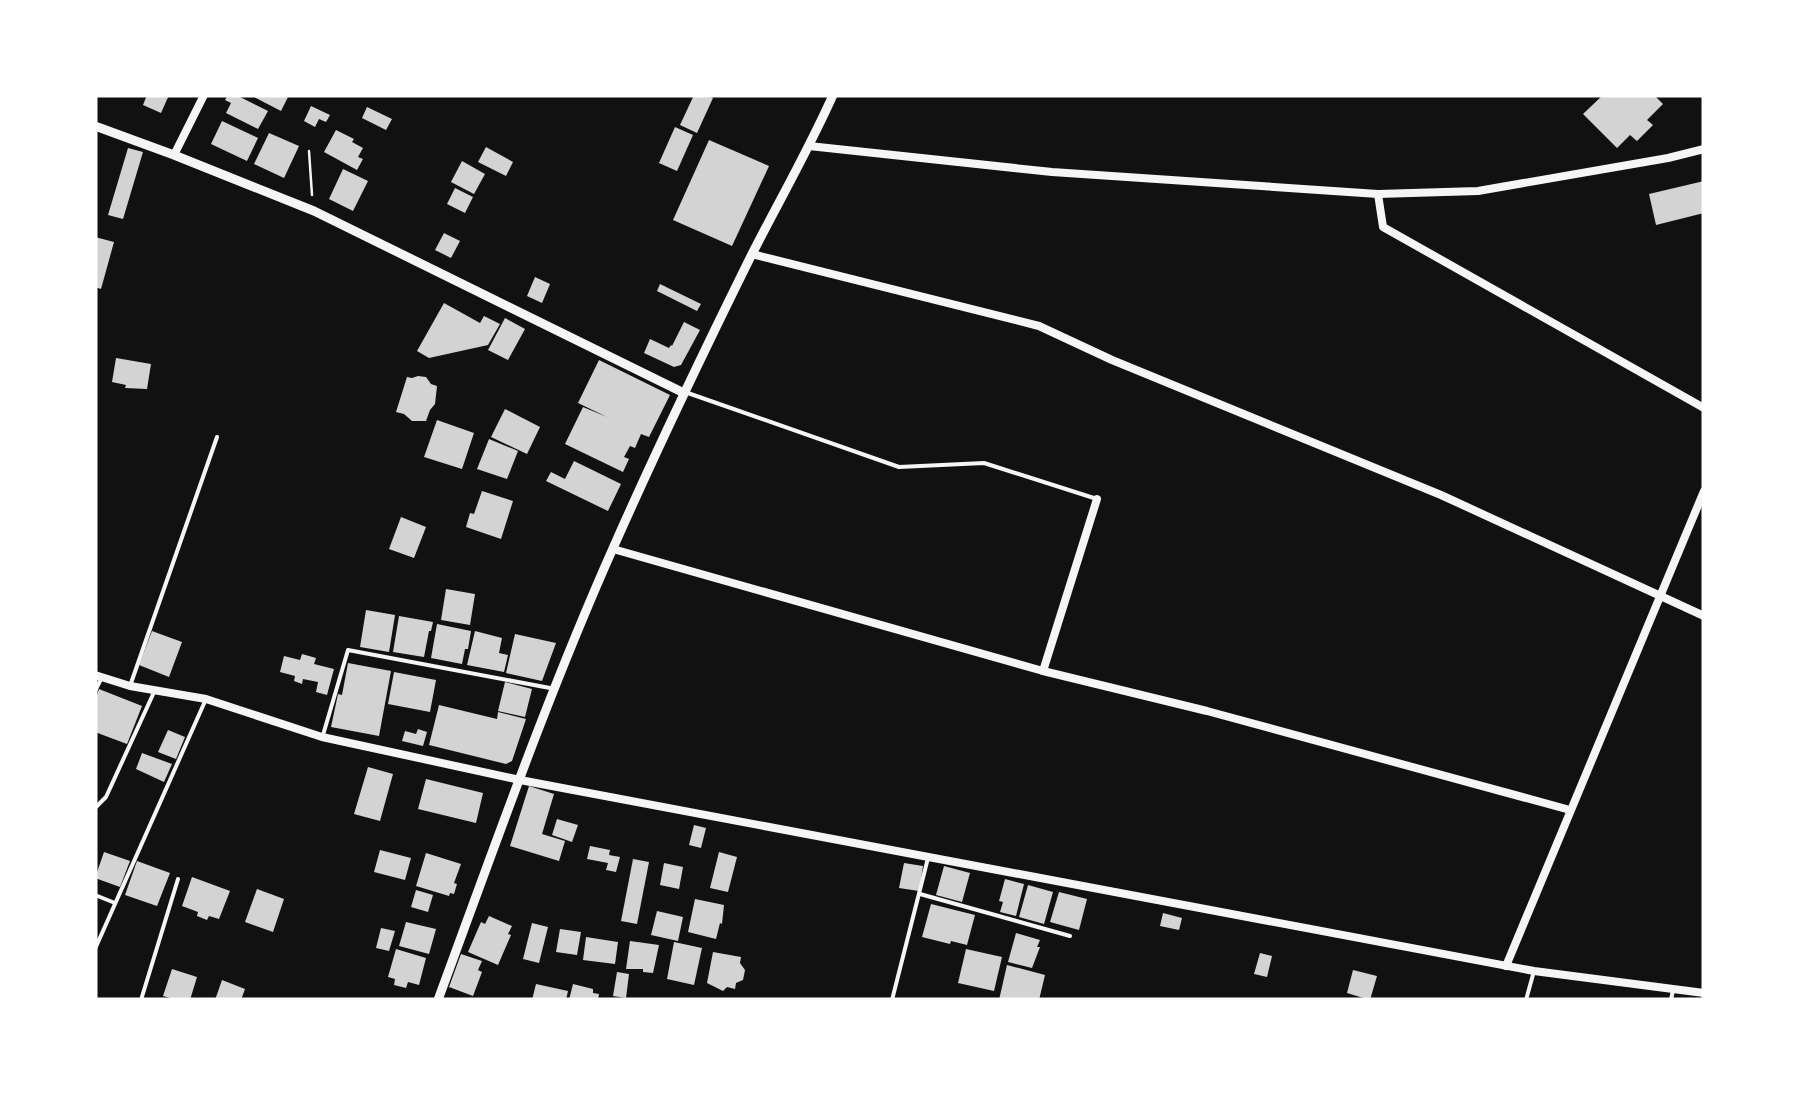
<svg xmlns="http://www.w3.org/2000/svg" width="1799" height="1095" viewBox="0 0 1799 1095" font-family="Barlow,sans-serif">
<rect width="100%" height="100%" fill="#111"/>
<g fill="#d3d3d3">
<polygon points="147,95 169,95 161,113 143,105"/>
<polygon points="228,95 236,95 268,111 258,129 226,113 231,103 225,100"/>
<polygon points="250,95 289,95 281,111"/>
<polygon points="694,95 705,95 713,98 697,133 680,125"/>
<polygon points="1603,95 1643,95 1644,97 1654,95 1663,104 1647,120 1653,125 1637,141 1630,135 1617,148 1583,114"/>
<polygon points="311,106 330,115 326,122 319,119 315,127 304,121"/>
<polygon points="367,107 392,119 386,130 362,118"/>
<polygon points="222,121 258,138 247,161 211,144"/>
<polygon points="675,127 693,135 677,171 659,163"/>
<polygon points="336,130 354,139 352,142 363,148 358,157 363,159 357,170 324,152"/>
<polygon points="269,133 299,146 284,178 254,164"/>
<polygon points="709,140 769,166 732,246 673,220"/>
<polygon points="486,147 513,162 506,176 478,162"/>
<polygon points="128,148 143,152 123,219 108,215"/>
<polygon points="462,161 485,174 474,194 451,182"/>
<polygon points="343,169 368,181 353,211 329,199"/>
<polygon points="1704,181 1704,213 1656,225 1649,194"/>
<polygon points="455,188 473,197 465,213 447,204"/>
<polygon points="444,233 460,241 451,258 435,250"/>
<polygon points="95,237 114,242 101,289 95,287"/>
<polygon points="535,277 550,284 542,303 527,296"/>
<polygon points="660,284 701,304 697,311 657,291"/>
<polygon points="444,303 480,323 484,316 500,324 488,345 429,358 417,351"/>
<polygon points="505,318 525,329 508,360 488,350"/>
<polygon points="684,322 700,330 681,365 674,367 644,353 650,339 669,348 671,345 672,346"/>
<polygon points="116,358 151,364 147,389 125,388 126,385 112,382"/>
<polygon points="599,360 670,395 649,437 641,434 635,448 630,446 624,457 629,459 623,472 565,444 583,407 607,417 578,403"/>
<polygon points="418,376 426,377 431,384 437,386 435,404 430,410 426,421 412,421 404,414 396,412 407,377 412,378"/>
<polygon points="505,409 540,427 527,454 491,437"/>
<polygon points="437,420 474,433 462,469 424,457"/>
<polygon points="489,439 518,451 507,479 477,469"/>
<polygon points="574,461 621,484 608,511 546,481 551,472 565,479"/>
<polygon points="482,491 513,501 501,539 466,527 470,513 474,514"/>
<polygon points="401,517 426,527 414,558 389,549"/>
<polygon points="446,589 475,594 470,625 441,620"/>
<polygon points="366,610 395,615 389,652 360,647"/>
<polygon points="399,616 433,622 431,631 429,631 424,657 393,652"/>
<polygon points="437,624 471,631 468,649 465,649 462,664 431,658"/>
<polygon points="152,631 182,642 169,677 139,665"/>
<polygon points="475,631 502,638 499,653 508,655 504,672 467,665"/>
<polygon points="515,634 556,643 542,681 506,673"/>
<polygon points="302,654 316,658 314,664 334,669 327,695 316,692 318,682 303,679 302,684 294,681 295,676 280,672 284,656 300,660"/>
<polygon points="348,663 391,671 379,736 331,727 338,694 342,695"/>
<polygon points="394,672 436,680 430,712 388,704"/>
<polygon points="505,682 532,689 525,717 498,711"/>
<polygon points="99,689 142,706 127,744 95,732 95,701"/>
<polygon points="439,705 497,719 498,712 526,719 512,761 506,764 429,745"/>
<polygon points="418,729 427,732 423,746 402,741 405,731 416,734"/>
<polygon points="168,730 185,737 176,759 158,752"/>
<polygon points="142,753 172,764 164,782 136,769"/>
<polygon points="368,767 393,774 380,821 354,814"/>
<polygon points="426,779 483,793 476,823 418,809"/>
<polygon points="529,786 554,794 542,834 565,841 559,861 510,846"/>
<polygon points="557,819 578,825 572,842 552,835"/>
<polygon points="694,825 706,828 701,848 689,845"/>
<polygon points="590,846 610,850 609,855 620,857 616,872 606,870 608,863 587,859"/>
<polygon points="380,850 411,858 405,880 374,872"/>
<polygon points="104,852 130,861 120,887 95,878"/>
<polygon points="719,852 737,857 728,892 710,888"/>
<polygon points="426,853 461,864 454,883 457,884 454,894 450,893 449,896 416,886"/>
<polygon points="633,859 649,862 637,924 621,921"/>
<polygon points="137,861 170,873 157,906 125,895"/>
<polygon points="664,863 683,867 679,889 660,885"/>
<polygon points="904,863 923,866 919,891 899,888"/>
<polygon points="944,866 970,873 962,902 936,895"/>
<polygon points="192,877 230,891 219,919 209,916 207,920 197,916 198,912 182,906"/>
<polygon points="1005,879 1024,884 1016,916 1000,912 1003,902 999,901"/>
<polygon points="1028,885 1053,892 1044,924 1019,917"/>
<polygon points="257,889 284,899 273,932 245,922"/>
<polygon points="416,890 433,895 428,912 411,907"/>
<polygon points="1059,892 1087,899 1079,930 1050,922"/>
<polygon points="695,899 724,905 722,924 720,923 716,939 688,932"/>
<polygon points="931,904 975,915 967,945 951,941 950,944 922,937"/>
<polygon points="657,911 683,917 678,941 651,935"/>
<polygon points="1163,913 1182,918 1179,930 1160,926"/>
<polygon points="489,916 512,926 508,934 511,935 498,965 468,952 481,922 485,924"/>
<polygon points="406,922 436,929 429,954 399,946"/>
<polygon points="532,923 548,927 539,963 523,959"/>
<polygon points="381,928 395,931 389,951 376,948"/>
<polygon points="560,929 581,932 577,955 556,952"/>
<polygon points="1016,933 1040,940 1037,947 1040,947 1032,968 1008,962"/>
<polygon points="586,937 618,942 615,964 583,960"/>
<polygon points="630,941 659,945 653,973 643,972 643,969 626,969"/>
<polygon points="674,942 702,948 694,985 667,979"/>
<polygon points="396,949 426,958 419,985 408,982 406,988 394,985 395,979 388,977"/>
<polygon points="966,949 1002,957 994,991 958,983"/>
<polygon points="713,952 741,957 740,963 745,970 743,980 736,983 735,989 727,987 723,991 707,983"/>
<polygon points="1260,953 1272,956 1267,977 1254,974"/>
<polygon points="461,954 482,961 478,970 482,972 473,996 449,987"/>
<polygon points="1007,965 1045,975 1039,1000 999,1000"/>
<polygon points="172,969 197,977 190,1000 177,1000 163,996"/>
<polygon points="1353,970 1377,976 1370,1000 1347,993"/>
<polygon points="617,972 629,974 626,998 613,996"/>
<polygon points="222,980 245,989 241,1000 215,1000"/>
<polygon points="536,984 568,991 566,1000 532,1000"/>
<polygon points="573,984 593,989 593,993 599,994 598,1000 569,1000"/>
</g>
<g fill="none" stroke-linecap="round" stroke-linejoin="round">
<polyline stroke="#f5f5f5" stroke-width="2.5" points="309,151 312,195"/>
<g stroke="#f5f5f5" stroke-width="4">
<polyline points="685,392 899,467 984,463 1097,499"/>
<polyline points="130,686 217,437"/>
<polyline points="95,691 102,677"/>
<polyline points="323,735 348,650 550,688"/>
<polyline points="95,808 106,797 155,690"/>
<polyline points="920,894 1070,936"/>
<polyline points="95,895 115,903"/>
<polyline points="95,949 206,699"/>
<polyline points="141,1000 178,879"/>
<polyline points="892,1000 928,858"/>
<polyline points="1526,1000 1534,971"/>
<polyline points="1671,1000 1673,990"/>
</g>
<g stroke="#f5f5f5" stroke-width="8">
<polyline points="809,146 1052,172 1378,194 1478,191 1668,158 1704,149"/>
<polyline points="174,155 204,95"/>
<polyline points="1378,194 1383,227 1704,408"/>
<polyline points="752,254 1039,326 1112,360 1441,495 1704,616"/>
<polyline points="613,549 1043,671 1207,711 1570,810"/>
<polyline points="1043,671 1097,499"/>
<polyline points="95,675 130,686 206,699 322,737 520,780 1534,971 1704,993"/>
<polyline points="1506,966 1704,491"/>
</g>
<g stroke="#f5f5f5" stroke-width="9">
<polyline points="95,126 174,155 314,211 684,393"/>
<path d="M 438,1000 C 494,848 548,694 614,546 C 657,449 703,353 750,258 C 778,203 808,151 833,95"/>
</g>
</g>
<rect width="1799" height="1095" fill="none" stroke="#ffffff" stroke-width="195"/>
</svg>
